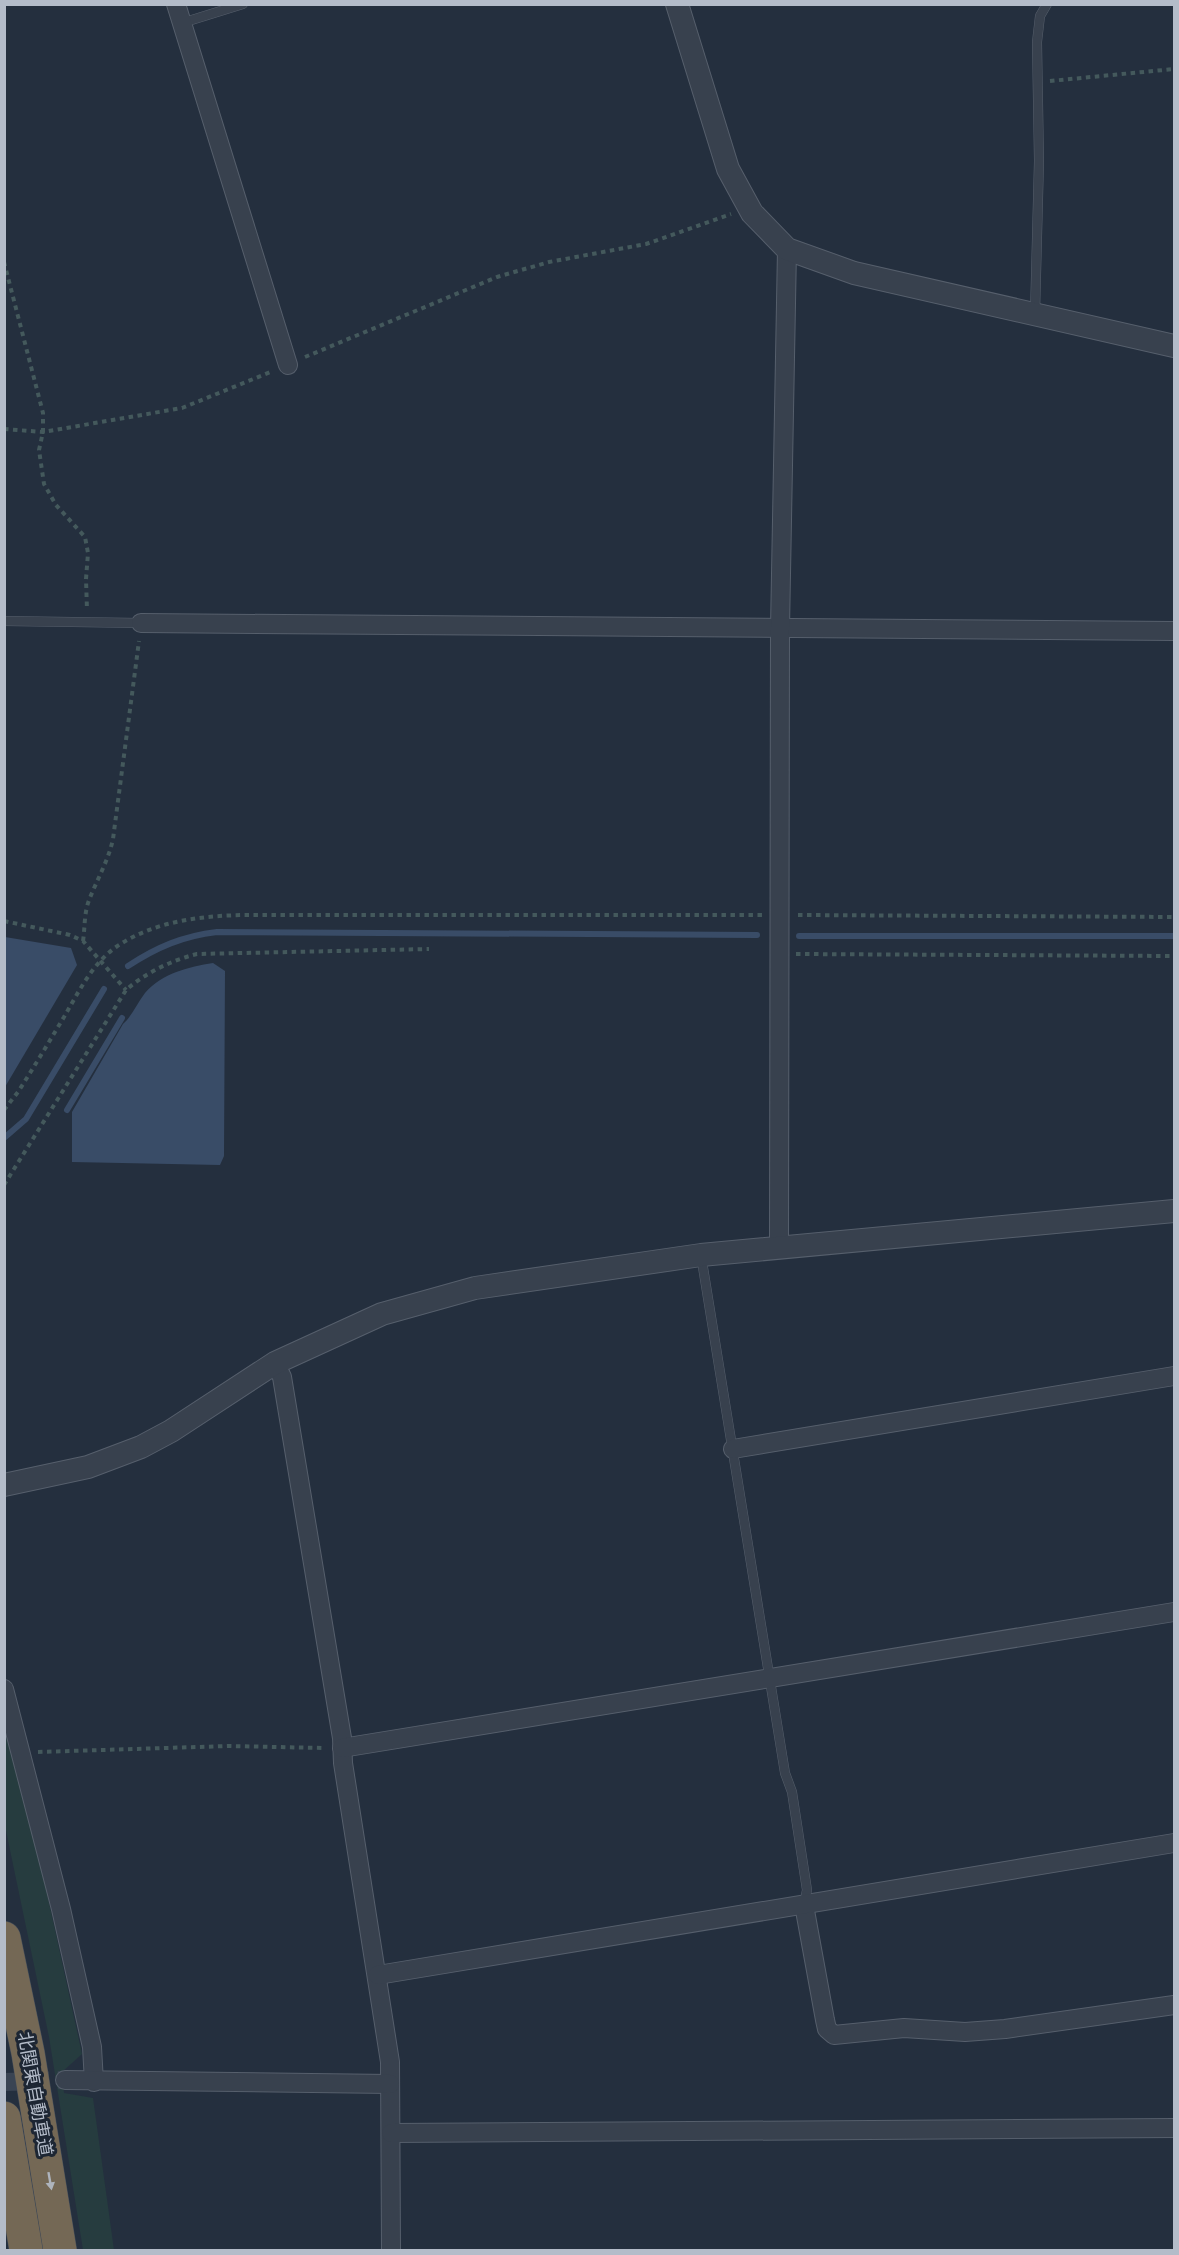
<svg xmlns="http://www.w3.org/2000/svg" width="1179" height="2255" viewBox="0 0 1179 2255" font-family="'Noto Sans','Noto Sans JP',sans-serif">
<rect width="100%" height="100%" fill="#242f3e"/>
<polygon fill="#263c3f" points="4,1723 43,1875 82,2054 62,2072 64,2093 93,2098 114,2250 83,2250 49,2037 5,1826"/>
<g fill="#394c67">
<polygon points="5,937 71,948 77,965 5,1087"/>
<path d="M 213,963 L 225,971 L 224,1156 L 220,1165 L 72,1162 L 72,1112 L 123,1024 C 133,1015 137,1003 145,993 C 162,973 189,967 213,963 Z"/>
</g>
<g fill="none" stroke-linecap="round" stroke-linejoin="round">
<g stroke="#394c67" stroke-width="6">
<polyline points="799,936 1174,936"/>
<path d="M 128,966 C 157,947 183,936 217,932 L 757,935"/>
<polyline points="67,1110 122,1018"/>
<polyline points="4,1138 26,1119 104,989"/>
</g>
<polyline stroke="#3a4453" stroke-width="18" stroke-dasharray="18 9" stroke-linecap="butt" points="4,2082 65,2080"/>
<g stroke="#565f6c" stroke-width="10">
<g id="service">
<polyline points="182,23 243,4"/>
<polyline points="1035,314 1039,161 1037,42 1040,16 1047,4"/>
<polyline points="4,621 141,623"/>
<polyline points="701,1255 785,1773 792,1792 807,1890 804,1905"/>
</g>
</g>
<g stroke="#565f6c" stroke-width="20">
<g id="minor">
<polyline points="176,4 288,365"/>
<polyline points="141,623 1174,631"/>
<polyline points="779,1248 780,628 787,249"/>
<polyline points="275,1363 282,1377 342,1738 343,1763 390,2062 391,2250"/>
<polyline points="733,1449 1174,1376"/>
<polyline points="4,1689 61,1909 92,2047 94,2082"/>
<polyline points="342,1748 1174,1612"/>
<polyline points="804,1905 825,2020 827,2029 834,2035 904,2028 965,2032 1005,2029 1174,2005"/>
<polyline points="378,1975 1174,1843"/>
<polyline points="65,2080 390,2084"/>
<polyline points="391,2133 1174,2128"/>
</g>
</g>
<g stroke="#565f6c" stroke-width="24">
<g id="tertiary">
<polyline points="677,4 728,169 752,213 787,249 854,273 1174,346"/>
<polyline points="4,1485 88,1467 141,1447 171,1431 275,1363 382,1314 475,1288 701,1255 1174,1211"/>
</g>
</g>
<g stroke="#434c59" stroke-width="34">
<g id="motorway">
<polyline points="4,1938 28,2053 60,2250"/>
<polyline points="4,2118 26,2250"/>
</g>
</g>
<g stroke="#44595c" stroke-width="4" stroke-dasharray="4.5 4.5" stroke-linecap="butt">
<polyline points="1050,81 1174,69"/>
<polyline points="4,262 43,413 43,432 39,450 44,484 56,505 85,537 88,553 86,579 87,610"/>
<polyline points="305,357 497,277 549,262 646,244 731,214"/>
<polyline points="4,429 43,432 182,408 273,371"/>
<polyline points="798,915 1174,917"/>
<polyline points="4,921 70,935 83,941 126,990"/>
<path d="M 83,941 C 85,928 84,916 88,903 C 96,881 108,862 113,839 L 139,641"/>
<polyline points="796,954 1174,956"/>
<path d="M 4,1110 L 18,1092 C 34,1067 49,1042 64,1017 C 78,993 92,964 116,947 C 155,920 206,915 252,915 L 763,915"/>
<path d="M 4,1185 L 126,990 C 145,973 172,960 197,954 L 429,949"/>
<polyline points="38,1752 229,1746 324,1748"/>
</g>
<use href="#service" stroke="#38414e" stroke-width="9"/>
<use href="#minor" stroke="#38414e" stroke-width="18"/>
<use href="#tertiary" stroke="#38414e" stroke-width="22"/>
<use href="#motorway" stroke="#746855" stroke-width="33"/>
</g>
<defs><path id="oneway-solid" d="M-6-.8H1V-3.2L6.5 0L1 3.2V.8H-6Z" transform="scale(1.5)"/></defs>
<use fill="#aeb4bd" href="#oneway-solid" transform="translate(50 2181) rotate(80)"/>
<g text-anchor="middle" stroke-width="6" stroke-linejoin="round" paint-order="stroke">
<g font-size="18" fill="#b4bcc9" stroke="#1d2633">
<text transform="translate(35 2094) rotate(80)" y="6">北関東自動車道</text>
</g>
</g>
<rect width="1179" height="2255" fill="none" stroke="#b4bcc9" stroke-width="12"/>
</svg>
